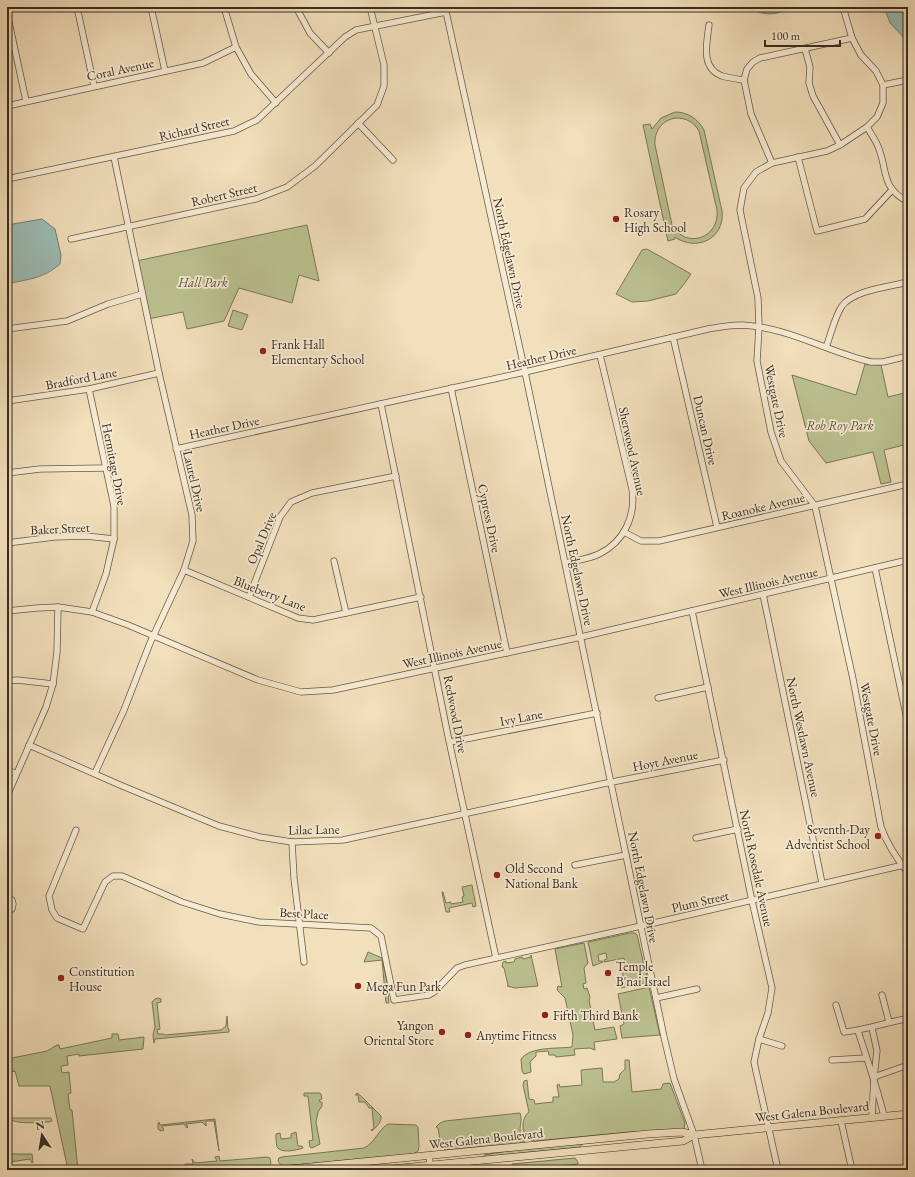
<svg xmlns="http://www.w3.org/2000/svg" width="915" height="1177" viewBox="0 0 915 1177" font-family="'EB Garamond',serif">
<rect width="100%" height="100%" fill="#f2dfbb"/>
<filter id="stains"><feTurbulence type="fractalNoise" baseFrequency=".005" numOctaves="4"/><feColorMatrix values="0 0 0 0 .2 0 0 0 0 .09 0 0 0 0 .02 0 0 0 .5 -.17"/></filter>
<radialGradient id="worn" r=".72"><stop offset=".6" stop-color="#630" stop-opacity="0"/><stop offset="1" stop-color="#630" stop-opacity=".3"/></radialGradient>
<g fill="#bbc190" stroke="#7a7758" fill-rule="evenodd">
<path d="M 675,112 C 688,112 698,119 704,130 L 722,211 C 725,239 696,252 675,237 L 675,239 L 668,241 L 643,125 L 650,124 L 652,129 L 661,118 ZM 676,118 C 686,118 694,122 699,131 L 717,210 C 720,238 686,250 672,225 L 655,145 C 654,131 662,120 676,118 Z"/>
<polygon points="307,225 319,281 299,275 292,303 239,288 224,321 187,329 183,312 148,319 136,261"/>
<polygon points="647,249 691,274 684,284 676,294 648,301 632,302 616,294 642,250"/>
<polygon points="233,310 248,315 242,330 228,326"/>
<polygon points="865,364 881,365 888,397 908,392 908,444 884,450 891,482 881,484 873,452 826,463 809,441 792,375 856,395"/>
<polygon points="472,885 476,906 473,907 472,903 449,908 450,912 446,912 442,892 443,892 446,903 451,902 451,904 463,902 462,897 464,896 462,887"/>
<polygon points="630,933 635,933 637,935 648,982 621,988 619,983 624,982 622,970 626,969 624,958 604,962 604,960 607,959 606,953 598,955 599,961 602,961 603,962 593,966 588,942"/>
<path d="M 584,943 L 588,963 L 584,968 L 586,983 L 583,984 L 584,989 L 587,988 L 590,997 L 589,1000 L 595,1030 L 614,1027 L 617,1039 L 594,1042 L 595,1050 L 590,1048 L 574,1049 L 575,1055 L 556,1057 L 555,1055 L 549,1055 L 548,1051 L 536,1052 L 536,1056 L 530,1062 L 531,1072 L 524,1074 L 522,1071 L 521,1059 C 531,1046 557,1049 572,1047 L 573,1035 L 565,998 L 557,990 L 558,986 L 562,987 L 555,949 Z"/>
<polygon points="368,952 382,958 387,983 389,1003 386,1003 382,960 364,962"/>
<polygon points="531,955 538,986 515,988 507,986 508,985 504,968 502,967 503,962 506,961 506,963 514,962 515,959 522,957 523,959 531,957"/>
<polygon points="649,987 660,1035 622,1038 620,1026 624,1024 618,994"/>
<polygon points="158,998 161,999 161,1002 157,1003 160,1029 157,1030 158,1034 163,1034 165,1035 221,1030 226,1026 227,1016 228,1029 229,1029 229,1032 155,1039 154,1043 153,1035 155,1027 152,1002 155,999"/>
<polygon points="112,1034 118,1034 119,1040 144,1037 143,1049 79,1056 79,1054 67,1056 68,1065 61,1066 62,1073 69,1072 71,1093 68,1094 70,1110 72,1110 78,1170 68,1170 50,1086 19,1086 15,1071 12,1072 10,1065 7,1065 7,1059 47,1051 57,1045 59,1045 60,1049 112,1038"/>
<path d="M 625,1060 L 629,1060 L 632,1092 L 661,1089 L 663,1084 L 670,1083 L 685,1123 L 684,1129 L 681,1130 L 629,1132 L 535,1141 C 519,1139 521,1117 529,1112 L 523,1085 L 524,1081 L 527,1080 L 529,1099 L 534,1100 L 535,1104 L 553,1102 L 553,1097 L 559,1097 L 557,1085 L 559,1084 L 560,1087 L 582,1085 L 581,1070 L 602,1068 L 603,1082 L 614,1082 L 619,1079 L 620,1074 L 625,1069 Z"/>
<polygon points="304,1093 319,1093 321,1094 322,1099 319,1100 320,1102 322,1102 322,1106 318,1112 316,1122 320,1144 312,1148 310,1147 309,1141 313,1140 308,1096 304,1096"/>
<path d="M 357,1093 L 361,1096 L 381,1116 C 382,1122 376,1127 372,1131 L 371,1130 L 374,1129 L 372,1108 L 369,1108 L 365,1102 L 359,1102 L 358,1095 L 355,1095 Z"/>
<path d="M 520,1113 C 524,1124 515,1129 525,1142 L 523,1143 L 446,1150 L 444,1149 L 440,1140 L 438,1128 L 436,1127 L 440,1123 L 445,1121 Z"/>
<path d="M 10,1118 L 51,1118 L 52,1121 L 49,1122 C 37,1122 20,1125 9,1119 Z"/>
<polygon points="215,1119 219,1151 214,1121 206,1121 206,1126 202,1122 186,1124 188,1127 187,1128 184,1124 162,1126 164,1130 161,1131 158,1129 158,1123 159,1122 160,1125"/>
<path d="M 388,1124 L 416,1125 L 418,1127 L 419,1147 L 418,1151 L 413,1154 L 284,1166 L 280,1164 L 278,1161 L 279,1158 L 282,1157 L 364,1148 C 375,1143 378,1130 388,1124 Z"/>
<path d="M 296,1132 L 298,1146 L 302,1146 L 303,1148 C 297,1150 281,1154 277,1147 C 276,1143 276,1138 276,1134 L 280,1133 L 281,1139 L 291,1138 L 291,1134 Z"/>
<polygon points="584,1142 580,1147 484,1157 484,1155 513,1150"/>
<polygon points="7,1154 32,1154 33,1162 32,1163 30,1159 10,1162 8,1163 9,1170 7,1170"/>
<polygon points="219,1156 220,1161 267,1157 270,1158 271,1163 267,1168 254,1170 185,1170 185,1164 193,1164 192,1159 195,1163 217,1161 215,1157"/>
<polygon points="575,1158 578,1162 578,1164 523,1170 514,1170 512,1167 512,1164"/>
</g>
<g fill="#9cbcb5" stroke="#748379">
<path d="M 744,7 L 789,7 C 773,19 761,13 744,7 Z"/>
<polygon points="884,7 908,7 908,42 890,23"/>
<path d="M 42,219 L 55,229 L 61,255 L 60,264 C 43,279 28,279 7,284 L 7,225 Z"/>
</g>
<g fill="none" stroke-linecap="round" stroke-linejoin="round">
<g stroke="#665a47" stroke-width="7">
<g id="minor">
<polyline points="77,7 94,86"/>
<polyline points="151,7 165,71"/>
<polyline points="224,7 236,47 251,74 276,103"/>
<polyline points="296,7 310,33 329,53"/>
<polyline points="445,7 525,372 664,1037 674,1079 694,1135 702,1170"/>
<path d="M 843,7 L 852,38 L 861,55 L 876,71 L 883,85 L 883,103 L 877,117 L 867,127 L 840,145 L 827,151 L 772,163 L 756,172 L 744,188 L 740,210 L 758,298 L 759,327 L 757,361 L 771,432 L 781,461 L 815,506 L 853,679 L 881,827 C 887,844 897,859 908,873"/>
<polyline points="7,13 26,101"/>
<path d="M 709,25 C 707,42 700,68 722,76 C 729,78 737,79 744,80"/>
<polyline points="805,49 810,67 809,83 813,96 840,145"/>
<polyline points="883,85 908,80"/>
<polyline points="7,106 203,63 236,47"/>
<polyline points="358,123 393,160"/>
<path d="M 867,127 C 871,134 877,142 879,149 C 888,173 881,187 908,202"/>
<polyline points="798,157 817,231 865,219 892,190"/>
<polyline points="772,163 751,114 744,80 747,69 753,62 760,58 852,38"/>
<polyline points="7,179 234,131 257,120 345,37 356,30 446,12"/>
<polyline points="71,239 256,199 287,187 315,166 377,105 384,86 384,65 370,7"/>
<polyline points="7,329 67,321 108,304 142,294"/>
<polyline points="673,337 717,527"/>
<path d="M 826,347 C 831,335 834,318 842,306 C 854,290 889,287 908,282"/>
<polyline points="451,388 507,653"/>
<polyline points="89,389 114,506 114,539 106,574 92,612"/>
<polyline points="7,401 89,389 159,373"/>
<polyline points="381,404 448,736 496,958"/>
<path d="M 176,449 L 525,372 L 708,329 C 719,327 730,325 742,325 C 787,327 828,352 871,362 L 883,362 L 908,356"/>
<polyline points="7,473 40,469 106,468"/>
<polyline points="624,532 641,541 659,541 908,484"/>
<polyline points="7,543 54,537 86,536 114,539"/>
<polyline points="334,561 346,613"/>
<path d="M 566,563 C 577,560 589,559 599,554 C 624,542 636,516 632,489 L 600,355"/>
<polyline points="875,568 908,724"/>
<polyline points="184,570 298,618 313,620 421,597"/>
<polyline points="763,594 822,883"/>
<polyline points="249,597 280,517 291,502 312,493 396,476"/>
<polyline points="7,611 37,608 58,607 92,612 128,625 258,680 301,692 333,690 581,637 908,560"/>
<polyline points="692,611 752,901 772,988 768,1013 759,1039 754,1062 778,1170"/>
<polyline points="7,681 17,680 53,684"/>
<polyline points="658,698 708,687"/>
<polyline points="450,742 597,713"/>
<polyline points="29,745 120,785 219,826 260,837 292,842 343,840 602,784 724,760"/>
<polyline points="7,769 16,774"/>
<polyline points="95,773 124,710 150,643 184,570 193,541 192,515 159,373 114,157"/>
<polyline points="7,796 46,707 53,684 57,652 58,607"/>
<polyline points="76,830 49,896 52,910 57,918 83,929 105,882 113,876 122,876 182,902 220,914 259,922 371,928 381,936 394,1000 429,995 434,992 457,968 465,965 641,926 908,864"/>
<polyline points="696,838 738,829"/>
<polyline points="292,842 294,878 304,962"/>
<polyline points="575,865 626,855"/>
<polyline points="7,897 12,900 13,904 12,909 7,912"/>
<polyline points="882,995 889,1022"/>
<polyline points="656,998 697,989"/>
<path d="M 836,1005 L 844,1032 C 865,1030 884,1023 905,1019"/>
<polyline points="872,1028 877,1051 874,1077 872,1117"/>
<path d="M 858,1031 C 867,1059 877,1087 884,1116"/>
<polyline points="759,1039 782,1046"/>
<polyline points="832,1060 866,1058"/>
<polyline points="874,1077 908,1065"/>
<polyline points="841,1121 852,1170"/>
<polyline points="429,1156 431,1170"/>
</g>
</g>
<g stroke="#382d20" stroke-width="8">
<g id="major">
<polyline points="280,1170 648,1134 682,1132 694,1135 908,1114"/>
<polyline points="380,1170 683,1141 694,1135"/>
</g>
</g>
<use href="#minor" stroke="#f7ead3" stroke-width="5.5"/>
<use href="#major" stroke="#f2dfbb" stroke-width="7"/>
</g>
<g fill="#8f2418" stroke="#f7ead3" stroke-width="1.5">
<circle cx="616" cy="219" r="4"/>
<circle cx="263" cy="351" r="4"/>
<circle cx="878" cy="836" r="4"/>
<circle cx="497" cy="875" r="4"/>
<circle cx="608" cy="973" r="4"/>
<circle cx="61" cy="978" r="4"/>
<circle cx="358" cy="986" r="4"/>
<circle cx="545" cy="1015" r="4"/>
<circle cx="442" cy="1032" r="4"/>
<circle cx="468" cy="1035" r="4"/>
</g>
<g text-anchor="middle" stroke-width="3.5" stroke-linejoin="round" paint-order="stroke">
<g font-size="13" fill="#382d20" stroke="#f7ead3">
<text transform="translate(120 69) rotate(-12)" y="5">Coral Avenue</text>
<text transform="translate(194 128) rotate(-13)" y="5">Richard Street</text>
<text transform="translate(224 194) rotate(-13)" y="5">Robert Street</text>
<text transform="translate(510 253) rotate(78)" y="5">North Edgelawn Drive</text>
<text transform="translate(541 357) rotate(-13)" y="5">Heather Drive</text>
<text transform="translate(81 378) rotate(-11)" y="5">Bradford Lane</text>
<text transform="translate(777 401) rotate(78)" y="5">Westgate Drive</text>
<text transform="translate(224 427) rotate(-12)" y="5">Heather Drive</text>
<text transform="translate(706 430) rotate(77)" y="5">Duncan Drive</text>
<text transform="translate(633 451) rotate(78)" y="5">Sherwood Avenue</text>
<text transform="translate(115 464) rotate(79)" y="5">Hermitage Drive</text>
<text transform="translate(195 481) rotate(77)" y="5">Laurel Drive</text>
<text transform="translate(763 506) rotate(-13)" y="5">Roanoke Avenue</text>
<text transform="translate(490 518) rotate(78)" y="5">Cypress Drive</text>
<text transform="translate(60 528) rotate(-3)" y="5">Baker Street</text>
<text transform="translate(261 538) rotate(-67)" y="5">Opal Drive</text>
<text transform="translate(578 570) rotate(78)" y="5">North Edgelawn Drive</text>
<text transform="translate(768 582) rotate(-13)" y="5">West Illinois Avenue</text>
<text transform="translate(270 593) rotate(21)" y="5">Blueberry Lane</text>
<text transform="translate(452 653) rotate(-12)" y="5">West Illinois Avenue</text>
<text transform="translate(456 714) rotate(79)" y="5">Redwood Drive</text>
<text transform="translate(521 717) rotate(-11)" y="5">Ivy Lane</text>
<text transform="translate(872 719) rotate(79)" y="5">Westgate Drive</text>
<text transform="translate(804 737) rotate(78)" y="5">North Westlawn Avenue</text>
<text transform="translate(665 760) rotate(-11)" y="5">Hoyt Avenue</text>
<text transform="translate(314 829) rotate(-1)" y="5">Lilac Lane</text>
<text transform="translate(757 868) rotate(78)" y="5">North Rosedale Avenue</text>
<text transform="translate(644 887) rotate(79)" y="5">North Edgelawn Drive</text>
<text transform="translate(700 901) rotate(-13)" y="5">Plum Street</text>
<text transform="translate(304 913) rotate(3)" y="5">Best Place</text>
<text transform="translate(812 1111) rotate(-6)" y="5">West Galena Boulevard</text>
<text transform="translate(486 1138) rotate(-6)" y="5">West Galena Boulevard</text>
</g>
<g font-size="13" fill="#382d20" stroke="#f7ead3" text-anchor="start">
<text x="624" y="217">Rosary<tspan x="624" dy="15">High School</tspan></text>
<text x="271" y="349">Frank Hall<tspan x="271" dy="15">Elementary School</tspan></text>
<text x="870" y="834" text-anchor="end">Seventh-Day<tspan x="870" dy="15">Adventist School</tspan></text>
<text x="505" y="873">Old Second<tspan x="505" dy="15">National Bank</tspan></text>
<text x="616" y="971">Temple<tspan x="616" dy="15">B'nai Israel</tspan></text>
<text x="69" y="976">Constitution<tspan x="69" dy="15">House</tspan></text>
<text x="366" y="991">Mega Fun Park</text>
<text x="553" y="1020">Fifth Third Bank</text>
<text x="434" y="1030" text-anchor="end">Yangon<tspan x="434" dy="15">Oriental Store</tspan></text>
<text x="476" y="1040">Anytime Fitness</text>
</g>
<g font-size="13" font-style="italic" fill="#59523c" stroke="#f7ead3">
<text x="203" y="287">Hall Park</text>
<text x="840" y="430">Rob Roy Park</text>
</g>
</g>
<rect width="915" height="1177" fill="none" stroke="#f2dfbb" stroke-width="24"/>
<rect x="8" y="8" width="899" height="1161" fill="none" stroke="#382d20" stroke-width="2"/>
<rect x="12" y="12" width="891" height="1153" fill="none" stroke="#382d20"/>
<g transform="translate(42 1135) rotate(348)" stroke="#f7ead3" stroke-width="3" paint-order="stroke">
<path d="M0-3L7 15L0 10L-7 15Z" fill="#382d20"/>
<text y="-6" font-size="11" font-weight="bold" text-anchor="middle" fill="#382d20">N</text>
</g>
<path d="M765 40v6h75v-6" fill="none" stroke="#382d20" stroke-width="2"/>
<text x="771" y="40" font-size="12" fill="#382d20" stroke="#f7ead3" stroke-width="3" paint-order="stroke">100 m</text>
<rect width="100%" height="100%" filter="url(#stains)"/>
<rect width="100%" height="100%" fill="url(#worn)"/>
</svg>
